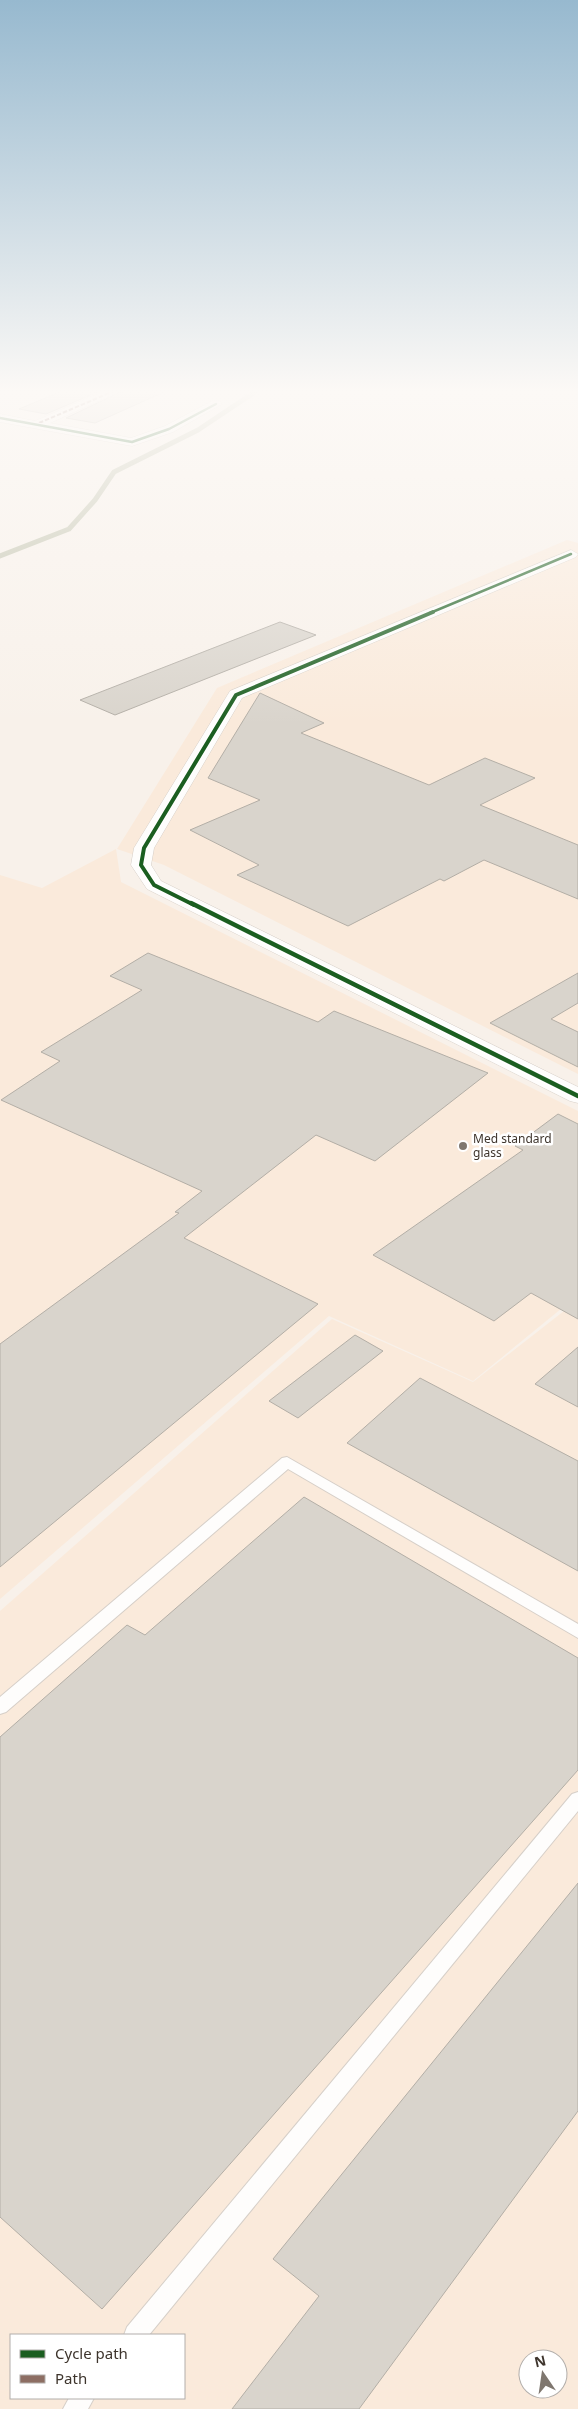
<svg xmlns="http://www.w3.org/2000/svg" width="578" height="2409" viewBox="0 0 578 2409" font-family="'Noto Sans',sans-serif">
<rect width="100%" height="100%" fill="#f8f1ea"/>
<g fill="#faeadb" fill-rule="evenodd">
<polygon points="567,540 578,543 578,1074 164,865 117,849 217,688"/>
<polygon points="116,849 121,882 578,1111 578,1295 473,1381 329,1316 0,1599 0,875 42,888"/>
<path d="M 578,1300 L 578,2409 L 0,2409 L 0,1611 L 332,1319 L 473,1382 ZM 11,2335 L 184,2335 L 184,2398 L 11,2398 ZM 528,2359 L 558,2359 L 558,2389 L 528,2389 Z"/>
</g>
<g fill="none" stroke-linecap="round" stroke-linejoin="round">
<polyline stroke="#bec0aa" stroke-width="5" points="0,556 69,529 95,500 114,472 198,430 261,388"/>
</g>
<g fill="#d9d4cc" stroke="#b3aea6">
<polygon points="69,388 107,388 46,414 19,409"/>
<polygon points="129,388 173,388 95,423 66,418"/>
<polygon points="280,622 316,635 115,715 80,700"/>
<polygon points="260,693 324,723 301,733 429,785 485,758 535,778 480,805 578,845 578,899 484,860 444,881 440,879 348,926 237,875 259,865 190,830 260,800 208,778"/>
<polygon points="148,953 318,1022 334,1011 488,1073 375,1161 316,1135 184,1238 318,1304 0,1567 0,1344 179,1213 175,1212 202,1191 1,1100 60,1061 41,1052 142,990 110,976"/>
<polygon points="578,973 578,1003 551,1019 578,1032 578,1067 490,1023"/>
<polygon points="558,1114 578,1124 578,1319 531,1293 494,1321 373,1255 523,1150 515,1146"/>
<polygon points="355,1335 383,1351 298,1418 269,1401"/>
<polygon points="578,1347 578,1407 535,1384"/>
<polygon points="420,1378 578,1461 578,1571 347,1443"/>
<polygon points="304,1497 578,1658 578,1770 102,2309 0,2217 0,1737 127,1625 145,1635"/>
<polygon points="578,1883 578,2111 359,2409 232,2409 319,2296 273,2259"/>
</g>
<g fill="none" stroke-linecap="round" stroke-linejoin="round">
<g stroke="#d6cfc8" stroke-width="2">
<g id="lane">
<polygon points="287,1457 578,1624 578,1638 288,1469 6,1712 0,1714 0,1697 282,1458"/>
<polygon points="578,1792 578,1811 149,2335 124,2335 127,2327 572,1794"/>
<polygon points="69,2398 94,2398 88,2409 63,2409"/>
</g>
</g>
<g stroke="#d6cfc8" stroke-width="1">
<g id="street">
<polygon points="111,388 127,388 50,423 131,438 165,426 212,401 220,401 222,404 173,432 132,446 0,422 0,414 35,421"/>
<polygon points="571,550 578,554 576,557 242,698 154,848 151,865 161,881 578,1087 578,1103 570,1101 147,889 131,865 134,848 230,691"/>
</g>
</g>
<use href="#lane" fill="#fefdfc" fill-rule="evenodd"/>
<use href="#street" fill="#fefdfc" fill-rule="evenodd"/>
<polyline stroke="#8d6e63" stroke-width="2" stroke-dasharray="4.5 2" stroke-linecap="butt" points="39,423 121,388"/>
<g stroke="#fff" stroke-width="4.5">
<g id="cycleway-far2">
<polyline points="0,418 132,442 169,429 216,404"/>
<polyline points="430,613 571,554"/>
</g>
</g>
<g stroke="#fff" stroke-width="6">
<polyline id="cycleway-far1" points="194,905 154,885 141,865 144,848 236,695 433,612"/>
</g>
<g stroke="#fff" stroke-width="8">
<polyline id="cycleway" points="191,903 578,1096"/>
</g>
<use href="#cycleway-far2" stroke="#1b5e20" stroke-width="2.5"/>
<use href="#cycleway-far1" stroke="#1b5e20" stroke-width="4"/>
<use href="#cycleway" stroke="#1b5e20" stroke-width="4.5"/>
</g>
<linearGradient id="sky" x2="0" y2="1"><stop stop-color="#97b9cf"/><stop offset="0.54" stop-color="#fcf9f6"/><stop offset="1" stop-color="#fcf9f6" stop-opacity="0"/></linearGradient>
<rect width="578" height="725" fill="url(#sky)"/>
<circle fill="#7f776f" stroke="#fff" stroke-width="2" cx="463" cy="1146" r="5"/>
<g text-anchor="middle" stroke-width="5" stroke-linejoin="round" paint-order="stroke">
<g font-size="12" fill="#3e352d" stroke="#fff" text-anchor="start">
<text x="473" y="1143">Med standard<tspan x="473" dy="14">glass</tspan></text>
</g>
</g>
<rect x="10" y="2334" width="175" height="65" fill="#ffffff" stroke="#b2aeab"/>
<rect x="20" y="2350" width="25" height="8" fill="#1b5e20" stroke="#b2aeab"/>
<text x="55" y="2359" font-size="15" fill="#3e352d">Cycle path</text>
<rect x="20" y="2375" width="25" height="8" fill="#8d6e63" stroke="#b2aeab"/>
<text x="55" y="2384" font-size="15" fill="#3e352d">Path</text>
<g transform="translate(543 2374) rotate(347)"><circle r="24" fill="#ffffff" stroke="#b2aeab"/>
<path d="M0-4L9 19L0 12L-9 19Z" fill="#7f776f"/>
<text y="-8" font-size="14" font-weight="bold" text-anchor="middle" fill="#3e352d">N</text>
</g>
</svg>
